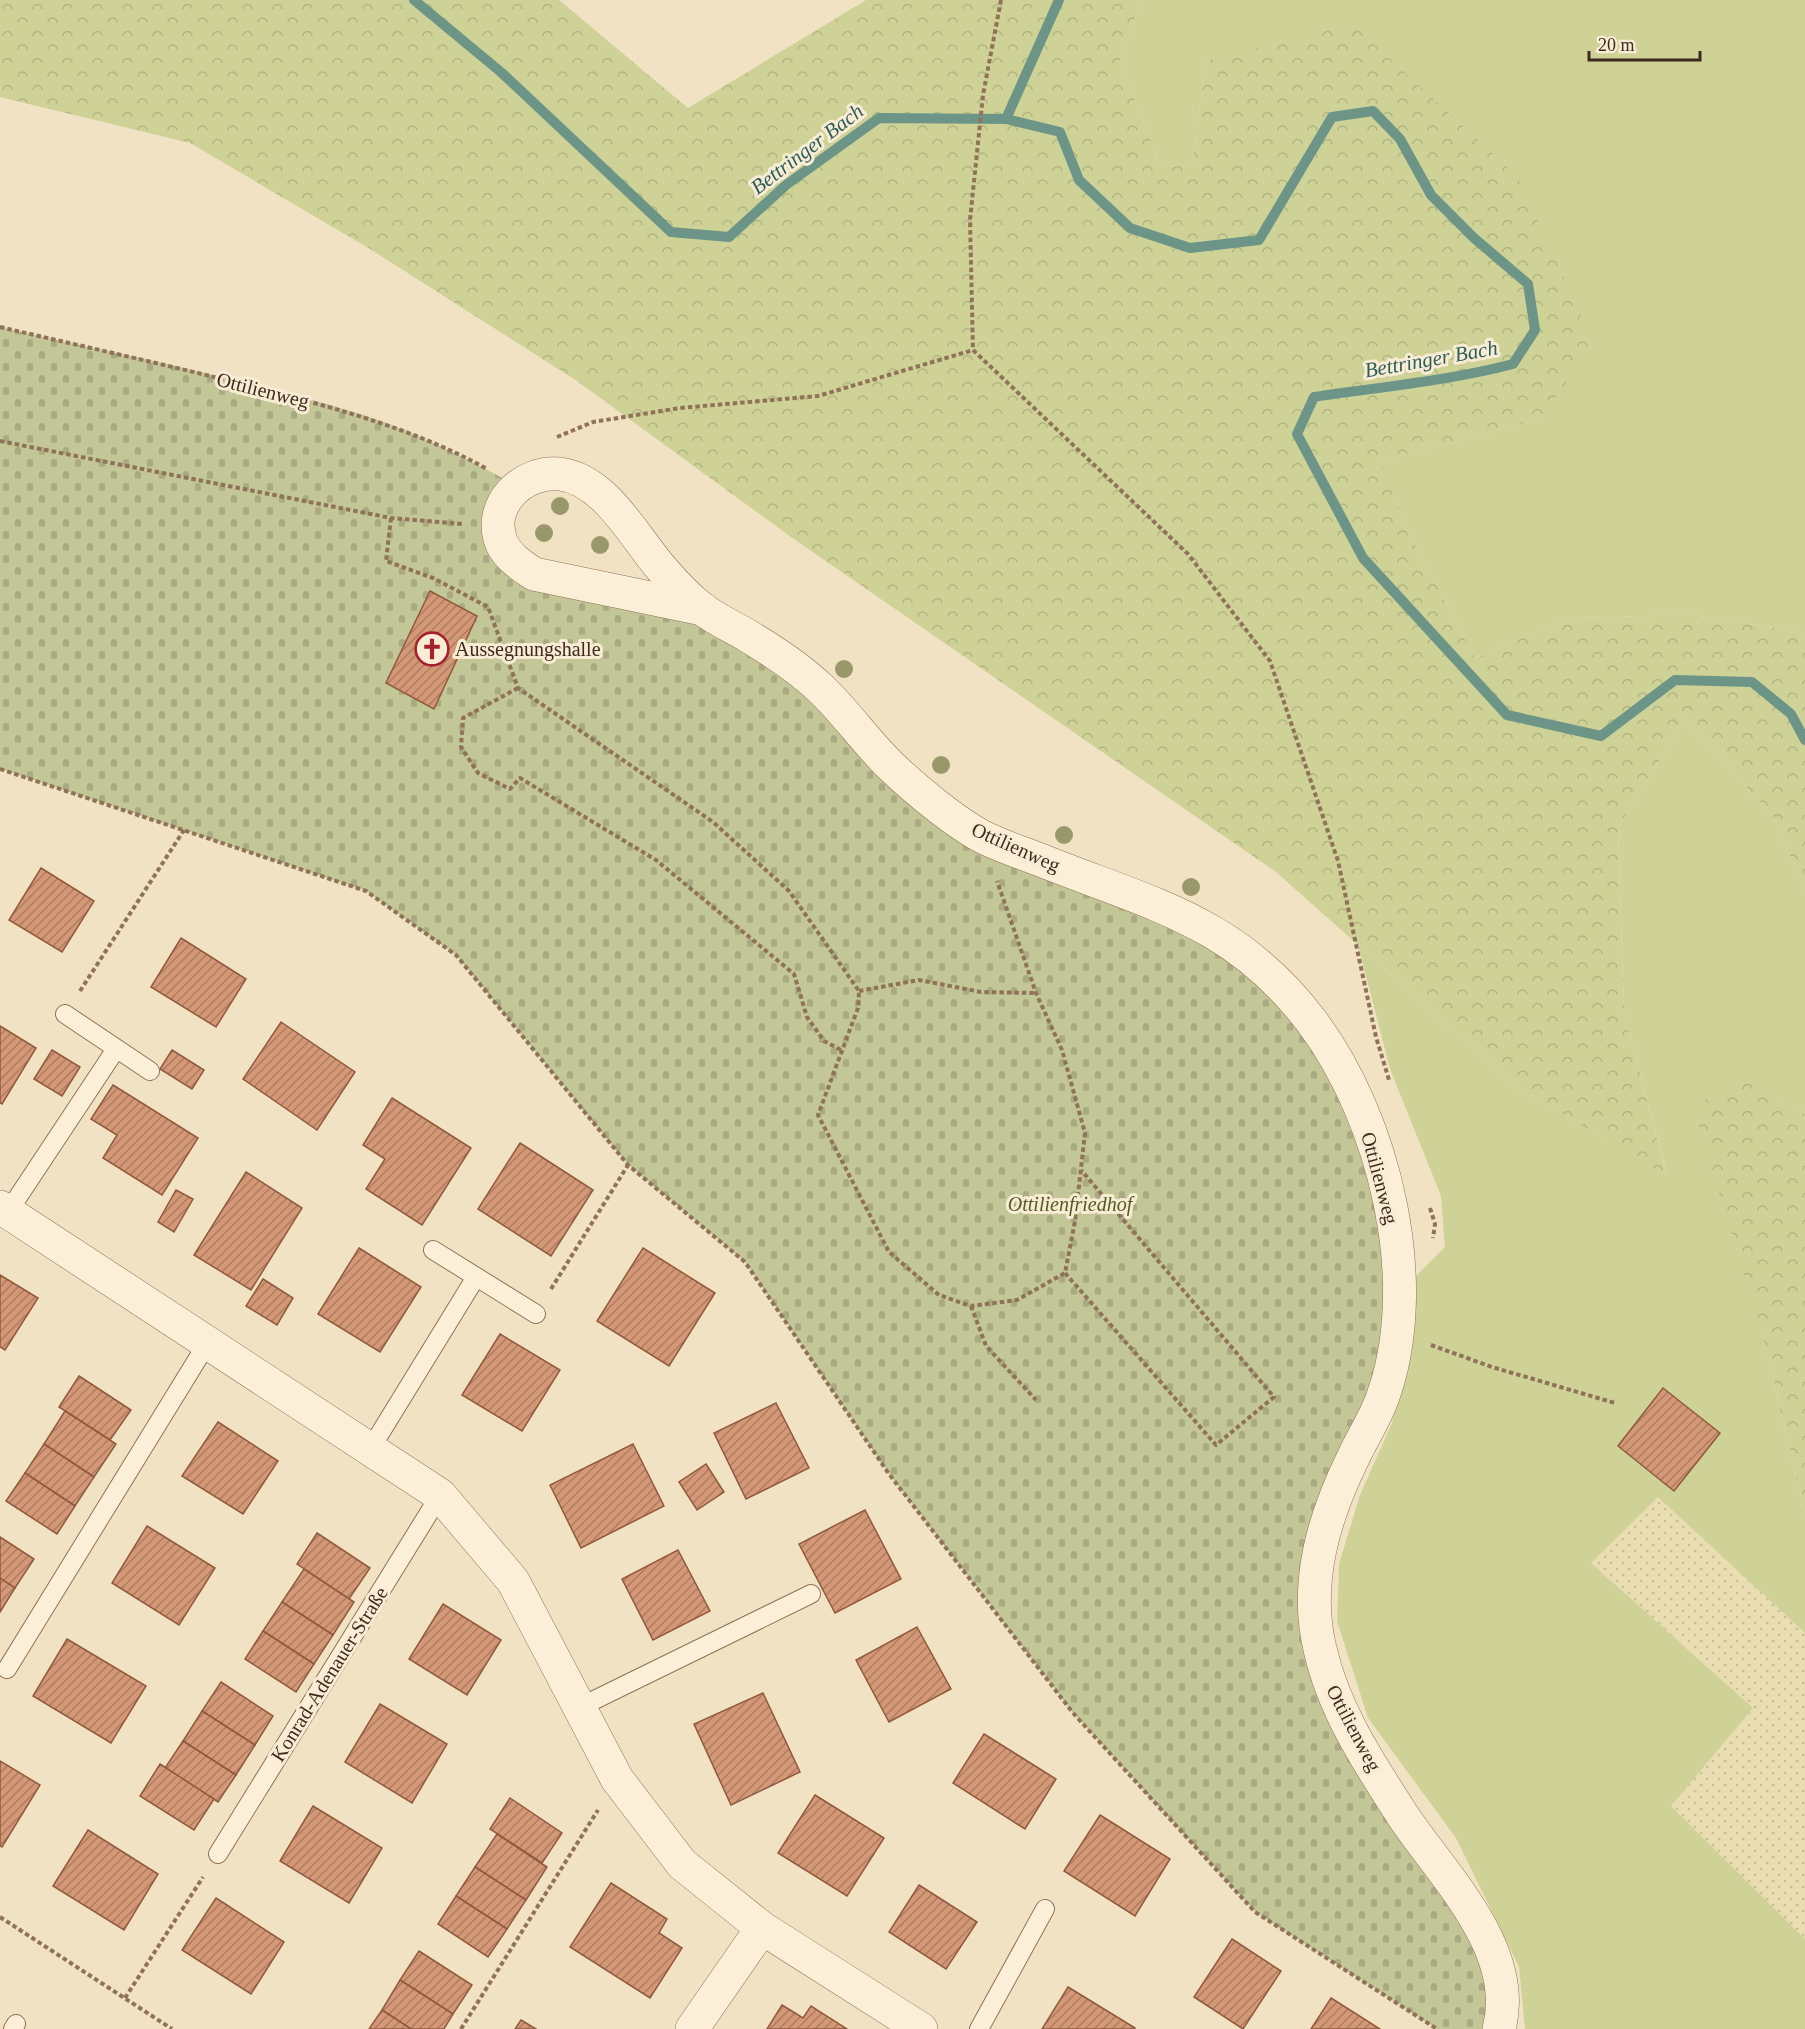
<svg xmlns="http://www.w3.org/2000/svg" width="1805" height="2029" viewBox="0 0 1805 2029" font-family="'Times New Roman',serif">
<defs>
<pattern id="farmland-dots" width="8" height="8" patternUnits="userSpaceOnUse" patternTransform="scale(1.5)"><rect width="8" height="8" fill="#e9ddb1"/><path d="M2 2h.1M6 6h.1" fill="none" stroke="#c9be98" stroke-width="1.8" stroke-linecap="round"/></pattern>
<pattern id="forest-crowns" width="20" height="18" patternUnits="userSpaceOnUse" patternTransform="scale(1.5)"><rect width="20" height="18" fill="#ced297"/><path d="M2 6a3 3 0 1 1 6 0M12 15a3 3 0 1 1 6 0" fill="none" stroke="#b2b482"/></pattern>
<pattern id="cemetery-stones" width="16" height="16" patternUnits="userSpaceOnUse" patternTransform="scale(1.5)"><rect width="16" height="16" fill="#c3c696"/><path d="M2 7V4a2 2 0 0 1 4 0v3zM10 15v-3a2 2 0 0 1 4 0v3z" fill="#a9aa81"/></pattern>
<pattern id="building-hatch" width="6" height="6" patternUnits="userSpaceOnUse" patternTransform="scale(1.5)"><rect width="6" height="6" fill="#d49877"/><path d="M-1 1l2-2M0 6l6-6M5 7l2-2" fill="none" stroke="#ad7c61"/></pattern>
</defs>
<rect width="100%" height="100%" fill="#f2e2c4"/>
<polygon fill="url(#farmland-dots)" points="1658,1496 1805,1633 1805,1939 1671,1806 1753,1708 1591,1563"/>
<g fill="#ced297">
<polygon points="1142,0 1805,0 1805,633 1692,615 1570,618 1475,658 1405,525 1380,461 1539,419 1206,61 1192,165 1160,166 1120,60"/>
<polygon points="1686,718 1774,818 1805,892 1805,1114 1747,1074 1762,1333 1805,1514 1805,1633 1658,1497 1591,1563 1753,1708 1671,1806 1805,1939 1805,2029 1525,2029 1519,1967 1456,1838 1368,1718 1337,1621 1339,1564 1360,1495 1392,1423 1415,1322 1414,1278 1445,1247 1441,1196 1390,1069 1358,945 1520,1089 1667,1175 1624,1013 1618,827"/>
</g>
<g fill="url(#forest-crowns)">
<polygon points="0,0 559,0 688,108 866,0 1142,0 1120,60 1160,166 1192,165 1206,61 1352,24 1517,176 1595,345 1539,419 1381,461 1405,525 1475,658 1570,618 1692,615 1805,633 1805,892 1774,818 1686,718 1618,827 1624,1013 1667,1176 1520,1089 1276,872 791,537 577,381 370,249 190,143 0,97"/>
<polygon points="1747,1073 1805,1114 1805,1514 1762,1333 1693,1107"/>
</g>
<path fill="url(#cemetery-stones)" d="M 0,327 C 121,355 244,378 363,415 C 416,432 466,458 515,485 L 504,503 L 516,562 L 703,609 L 927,796 L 1273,975 L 1376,1148 L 1399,1333 L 1350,1464 L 1318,1643 L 1471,1910 L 1499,2029 L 1437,2029 L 1255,1912 L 1073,1713 L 889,1474 L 745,1262 L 628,1165 L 456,955 L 366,891 L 0,769 Z"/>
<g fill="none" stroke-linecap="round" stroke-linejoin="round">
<g stroke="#6c9588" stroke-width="10">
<path d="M 414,0 L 502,73 L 671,232 L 729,237 L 786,185 L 879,118 L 1006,119 L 1060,132 L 1079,180 L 1130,228 L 1190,248 L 1259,240 L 1332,117 L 1373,111 L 1400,139 L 1431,195 L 1474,238 L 1528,284 L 1535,330 L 1513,364 C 1448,381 1380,387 1314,397 L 1297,434 L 1363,558 L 1507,715 L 1601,736 L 1675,680 L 1752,682 L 1791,714 L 1805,740"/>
<polyline points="1006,119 1059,0"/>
</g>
</g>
<g fill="url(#building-hatch)" stroke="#91593c" stroke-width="1.5">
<polygon points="430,591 477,616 434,709 386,683"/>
<polygon points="41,868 94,901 62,952 9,920"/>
<polygon points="181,938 246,979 216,1027 151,987"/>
<polygon points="281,1022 355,1072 317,1130 243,1079"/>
<polygon points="0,1026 36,1048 2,1104 0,1103"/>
<polygon points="52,1050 80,1067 62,1096 34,1079"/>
<polygon points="172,1050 204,1070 192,1089 160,1069"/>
<polygon points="113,1085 198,1138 162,1195 103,1158 117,1135 91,1119"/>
<polygon points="392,1098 471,1148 422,1225 366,1189 385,1159 363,1145"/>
<polygon points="520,1143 593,1190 551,1256 478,1209"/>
<polygon points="246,1172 302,1208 251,1290 194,1255"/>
<polygon points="176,1190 193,1199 174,1232 158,1222"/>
<polygon points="359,1248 421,1287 380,1352 318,1314"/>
<polygon points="643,1248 715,1293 669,1366 597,1321"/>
<polygon points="0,1275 38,1298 5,1350 0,1347"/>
<polygon points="263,1279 293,1298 277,1325 246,1306"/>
<polygon points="500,1334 560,1370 522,1431 462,1395"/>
<polygon points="79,1376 131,1410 110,1440 59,1407"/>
<polygon points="1663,1388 1720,1433 1674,1491 1618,1446"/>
<polygon points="776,1403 809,1468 746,1499 714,1433"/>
<polygon points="65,1411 116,1444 94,1477 44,1444"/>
<polygon points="218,1422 278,1461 243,1514 182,1476"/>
<polygon points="44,1444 94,1477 75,1506 25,1473"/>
<polygon points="633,1444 664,1506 581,1548 550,1485"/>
<polygon points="706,1464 724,1492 697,1510 679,1482"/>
<polygon points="25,1473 75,1506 57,1534 6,1501"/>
<polygon points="865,1510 901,1579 835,1613 799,1544"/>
<polygon points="147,1526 215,1568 179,1625 112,1583"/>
<polygon points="317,1533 370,1568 349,1599 297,1564"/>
<polygon points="0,1537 34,1559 15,1588 0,1578"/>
<polygon points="678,1550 710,1611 653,1640 622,1579"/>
<polygon points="304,1569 354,1602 333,1635 282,1602"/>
<polygon points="0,1578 15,1588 0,1612"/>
<polygon points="282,1602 333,1635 314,1664 263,1631"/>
<polygon points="443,1604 501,1640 467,1695 409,1659"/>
<polygon points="917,1627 951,1689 889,1722 856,1660"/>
<polygon points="263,1631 314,1664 296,1692 245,1659"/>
<polygon points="67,1639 146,1686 111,1743 33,1696"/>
<polygon points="221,1682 273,1716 255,1745 202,1711"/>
<polygon points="763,1693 800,1772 731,1805 694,1724"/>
<polygon points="380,1704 447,1744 412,1803 345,1762"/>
<polygon points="202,1711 255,1745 236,1775 183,1741"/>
<polygon points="984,1734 1056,1779 1025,1829 953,1783"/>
<polygon points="183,1741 236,1775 218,1802 165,1768"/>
<polygon points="0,1761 40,1785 2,1847 0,1846"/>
<polygon points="160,1764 214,1799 194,1830 140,1796"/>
<polygon points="815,1795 884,1838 847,1896 778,1853"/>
<polygon points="510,1798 562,1833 542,1863 490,1829"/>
<polygon points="313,1806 382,1848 349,1903 280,1861"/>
<polygon points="1100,1815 1170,1859 1135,1916 1064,1871"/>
<polygon points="88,1830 158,1874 124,1930 53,1886"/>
<polygon points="497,1834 547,1867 526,1900 475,1867"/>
<polygon points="475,1867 526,1900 507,1929 456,1896"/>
<polygon points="611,1883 667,1919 659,1933 682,1948 650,1998 570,1947"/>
<polygon points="919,1885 977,1922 946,1969 889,1932"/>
<polygon points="456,1896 507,1929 488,1957 438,1924"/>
<polygon points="216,1898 284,1942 251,1994 182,1950"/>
<polygon points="1232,1939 1281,1971 1243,2029 1194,1997"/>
<polygon points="419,1951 472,1985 453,2014 400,1980"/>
<polygon points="400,1980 453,2014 444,2029 411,2029 382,2010"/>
<polygon points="1068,1987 1135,2028 1134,2029 1042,2029"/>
<polygon points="1331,1998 1380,2029 1311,2029"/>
<polygon points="782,2005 803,2018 811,2006 847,2029 767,2029"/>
<polygon points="382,2010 411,2029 369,2029"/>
<polygon points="521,2020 536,2029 515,2029"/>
</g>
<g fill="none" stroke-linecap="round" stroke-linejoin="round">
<g stroke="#8f7258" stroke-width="20">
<g id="lane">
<polyline points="65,1014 150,1071"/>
<polyline points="8,1212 116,1049"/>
<polyline points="433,1250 536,1314"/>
<polyline points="371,1448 476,1277"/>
<polyline points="7,1669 208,1342"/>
<polyline points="578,1708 811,1594"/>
<polyline points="218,1854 440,1495"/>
<polyline points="13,2029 16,2024"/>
<polyline points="979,2029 1045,1909"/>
</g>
</g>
<g stroke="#8f7258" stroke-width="34">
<g id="street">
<path d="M 703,609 L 534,574 C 522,566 509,558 502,544 C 486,506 522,470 560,474 C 606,480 634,537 662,569 C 674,583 687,597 701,608 C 715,619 733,627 748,636 C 773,651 799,668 820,688 C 847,713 867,744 894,769 C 916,790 955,822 981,836 C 1000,846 1023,853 1043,861 C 1153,905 1236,921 1312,1022 C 1384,1118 1425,1283 1382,1399 C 1375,1419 1362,1438 1353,1458 C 1324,1517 1304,1583 1320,1649 C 1334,1711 1369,1763 1403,1816 C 1443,1876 1520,1950 1499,2029"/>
<polyline points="0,1207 440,1495 513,1581 617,1779 682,1864 762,1928 921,2029"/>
<polyline points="692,2029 762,1928"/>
</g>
</g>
<g stroke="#8f7258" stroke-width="4" stroke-dasharray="4.5 3" stroke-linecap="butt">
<polyline points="1001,0 983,95 970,220 973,350 1188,554 1270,661 1338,861 1376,1037 1389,1080"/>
<path d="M 0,327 C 90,348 181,368 270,391 C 345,411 419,431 487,469"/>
<polyline points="557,437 593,422 680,408 818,396 973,350"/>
<polyline points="0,441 391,518 462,524"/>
<polyline points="391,518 386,561 433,578 488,607 518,688 713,822 789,891 859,991 858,1008 818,1115 889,1252 939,1295 971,1306 1017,1300 1065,1273 1075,1221 1085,1133 1062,1050 1036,993 997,881"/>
<polyline points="518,688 463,718 461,747 478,773 510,789 520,778 656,860 794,974 807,1017 824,1041 841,1050"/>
<polyline points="0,769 366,891 456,955 628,1165 745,1262 889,1474 1073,1713 1255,1912 1437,2029"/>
<polyline points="80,991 184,830"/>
<polyline points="859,991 919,980 981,992 1036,993"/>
<polyline points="1430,1208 1435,1224 1433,1238"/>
<polyline points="1065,1273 1216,1445 1274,1397 1081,1170"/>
<polyline points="551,1289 628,1165"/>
<polyline points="971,1306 986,1346 1036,1400"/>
<polyline points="1431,1345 1492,1367 1615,1403"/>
<polyline points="0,1917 172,2029"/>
<polyline points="125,1998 203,1877"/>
<polyline points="461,2029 598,1810"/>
</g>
<use href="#lane" stroke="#fcefd8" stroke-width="18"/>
<use href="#street" stroke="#fcefd8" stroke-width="33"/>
</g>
<g fill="#99986b">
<circle cx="560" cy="506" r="9"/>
<circle cx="544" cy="533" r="9"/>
<circle cx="600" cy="545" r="9"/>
<circle cx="844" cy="669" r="9"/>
<circle cx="941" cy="765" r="9"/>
<circle cx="1064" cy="835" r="9"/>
<circle cx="1191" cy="887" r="9"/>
</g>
<defs>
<g id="church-ring" transform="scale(1.725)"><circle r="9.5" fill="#f9ecd5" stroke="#a4222a" stroke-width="1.5"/><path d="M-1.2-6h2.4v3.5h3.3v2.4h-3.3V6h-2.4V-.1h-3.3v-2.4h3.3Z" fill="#a4222a"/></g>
</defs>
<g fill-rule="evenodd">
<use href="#church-ring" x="432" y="649"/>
</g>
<g text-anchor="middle" stroke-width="6" stroke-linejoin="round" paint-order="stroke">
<g font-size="20" fill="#3e2b1e" stroke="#f9ecd5">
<text transform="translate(263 390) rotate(14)" y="7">Ottilienweg</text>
<text transform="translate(1016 847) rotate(24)" y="7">Ottilienweg</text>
<text transform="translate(1380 1178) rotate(75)" y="7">Ottilienweg</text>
<text transform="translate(329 1674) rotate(-58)" y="7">Konrad-Adenauer-Straße</text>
<text transform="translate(1354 1728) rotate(62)" y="7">Ottilienweg</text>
</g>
<g font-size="20" fill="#3e2b1e" stroke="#f9ecd5" text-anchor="start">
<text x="455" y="656">Aussegnungshalle</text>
</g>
<g font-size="20" font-style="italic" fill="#515c22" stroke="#f9ecd5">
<text x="1070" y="1211">Ottilienfriedhof</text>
</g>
<g font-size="21" font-style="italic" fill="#2c5f59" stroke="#f9ecd5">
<text transform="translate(807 149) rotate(-37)" y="7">Bettringer Bach</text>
<text transform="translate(1431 359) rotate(-10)" y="7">Bettringer Bach</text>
</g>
</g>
<path d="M1589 51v9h111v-9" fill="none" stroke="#3e2b1e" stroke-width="3"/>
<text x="1598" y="51" font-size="18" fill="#3e2b1e" stroke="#f9ecd5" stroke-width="4.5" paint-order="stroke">20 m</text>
</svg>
